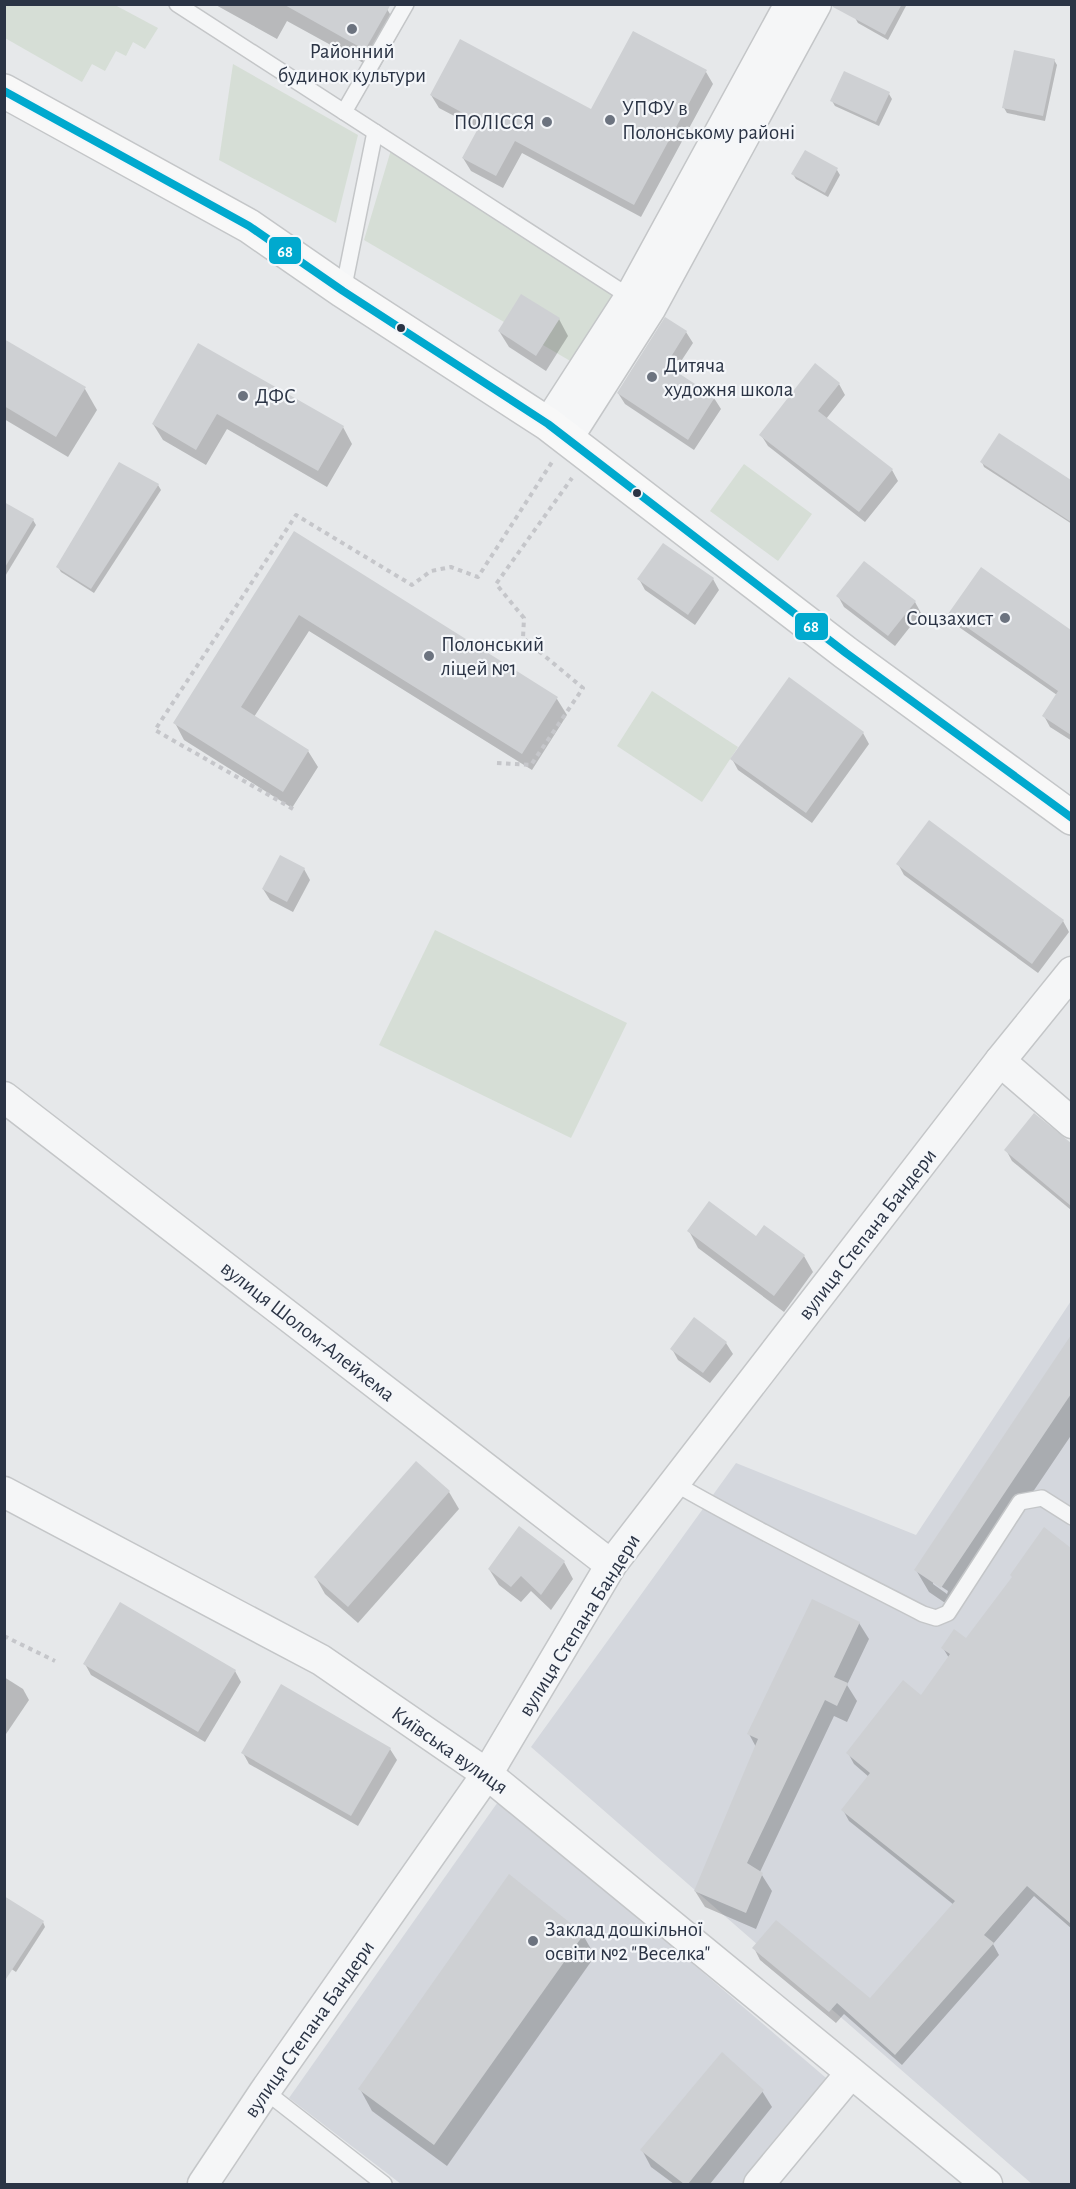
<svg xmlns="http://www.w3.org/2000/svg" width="1076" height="2189" viewBox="0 0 1076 2189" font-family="'Alegreya Sans',sans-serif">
<rect width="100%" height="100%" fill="#e6e8ea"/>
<g fill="#d4d7dd">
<polygon points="1071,1301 1071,2184 1032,2184 531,1747 736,1463 916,1535"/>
<polygon points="500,1799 832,2083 747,2184 401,2184 289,2098"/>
</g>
<g fill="#d6ded6">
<polygon points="5,4 115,5 158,28 145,49 133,42 126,56 116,51 105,71 92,64 82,82 5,38"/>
<polygon points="233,64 358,135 336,223 219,160"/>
<polygon points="391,150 630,292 584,369 364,240"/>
<polygon points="744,464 812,514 778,561 710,511"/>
<polygon points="652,691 738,747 702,802 617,746"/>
<polygon points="435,930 627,1023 571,1138 379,1045"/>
</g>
<g fill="#0003" fill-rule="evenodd">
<polygon points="214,4 379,4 387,9 400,31 378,71 287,21 277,39"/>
<polygon points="863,4 907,4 888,40 858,23 855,18"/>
<polygon points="1054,60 1057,65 1045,121 1007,113 1004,108"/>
<polygon points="706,72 713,84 641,217 522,153 503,188 471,171 463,158 479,129 439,108 431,95 591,111"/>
<polygon points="845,73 889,94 892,99 879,126 835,106 832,101"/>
<polygon points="837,170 840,175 828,197 796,179 793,174"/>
<polygon points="559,319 568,336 546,371 509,347 499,331"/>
<polygon points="666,319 686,332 693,343 674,372 714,398 721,409 694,450 625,404 618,393"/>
<polygon points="4,340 85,389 97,410 68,457 4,419"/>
<polygon points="199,345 343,427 352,444 327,487 227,429 206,465 163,440 153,424"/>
<polygon points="839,384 845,395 826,419 892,470 898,481 865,522 768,446 761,435"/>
<polygon points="999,435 1072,482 1072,524 984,467 982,462"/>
<polygon points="158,485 161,490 94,593 61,572 58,567"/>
<polygon points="4,504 33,520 36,525 4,578"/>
<polygon points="295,533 557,699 567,715 532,770 309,631 254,717 308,751 318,767 292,808 184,740 175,723"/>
<polygon points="639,579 713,579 719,590 695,625 645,590"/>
<polygon points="838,596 915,602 921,613 895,646 844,607"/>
<polygon points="950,614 1065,637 1072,641 1072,741 1050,727 1044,716 1057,695 956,625"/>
<polygon points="863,733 869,744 812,823 738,770 732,759"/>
<polygon points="898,864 1063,921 1069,932 1038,973 904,875"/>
<polygon points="304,869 310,880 293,912 270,900 263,889"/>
<polygon points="1034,1115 1072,1145 1071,1210 1012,1161 1006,1150"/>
<polygon points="689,1231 756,1238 804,1256 813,1272 784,1312 698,1248"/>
<polygon points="695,1319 726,1343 733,1354 710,1383 678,1360 672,1349"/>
<path d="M 1072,1338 L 1072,1434 L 954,1609 L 929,1592 L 916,1570 ZM 933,1581 L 948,1591 L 947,1594 L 933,1584 Z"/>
<polygon points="416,1463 449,1492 459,1509 358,1623 325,1594 316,1578"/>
<polygon points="1044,1529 1072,1550 1072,1929 1034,1896 993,1944 999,1955 902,2065 844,2014 836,2023 760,1960 754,1948 870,2000 954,1905 849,1821 843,1810 869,1777 854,1764 848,1753 921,1697 949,1658 943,1648 967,1640 1013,1578"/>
<polygon points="564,1562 573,1579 551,1610 531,1591 521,1602 499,1585 489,1569"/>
<polygon points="859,1623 869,1639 847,1685 857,1701 847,1722 834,1716 760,1872 772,1891 756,1929 705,1907 695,1891 756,1747 749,1734"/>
<polygon points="85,1664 235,1671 241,1682 205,1742 91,1675"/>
<polygon points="4,1677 23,1689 29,1700 4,1737"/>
<polygon points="390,1749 397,1760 358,1826 249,1764 243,1753"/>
<polygon points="43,1922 45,1927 16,1972 4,1964"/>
<polygon points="583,1935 595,1956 447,2166 372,2111 360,2089"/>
<polygon points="762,2091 772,2107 710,2184 674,2184 651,2167 642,2150"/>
</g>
<g fill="#ced0d3">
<polygon points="283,4 391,4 365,50"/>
<polygon points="833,4 902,4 885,35 833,7"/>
<polygon points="633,31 707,70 634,205 515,141 496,176 462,158 481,123 430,95 460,39 591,109"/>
<polygon points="1014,50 1055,59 1043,116 1002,108"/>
<polygon points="844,71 890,92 876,122 830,101"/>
<polygon points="805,150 838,168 825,193 791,174"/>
<polygon points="521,294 560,318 536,356 498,331"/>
<polygon points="665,317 687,331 666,365 715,397 688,440 617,393"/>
<polygon points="4,339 86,387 56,437 4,406"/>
<polygon points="198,343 344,426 318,471 217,414 196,450 152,424"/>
<polygon points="815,363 840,383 818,411 893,469 859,512 759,435"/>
<polygon points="999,433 1071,480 1071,522 980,462"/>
<polygon points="119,462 159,484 91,589 56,567"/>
<polygon points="4,502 34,519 4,569"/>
<polygon points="294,531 558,697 522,754 299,615 241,707 309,750 283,792 173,723"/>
<polygon points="663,543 714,578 688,615 637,579"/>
<polygon points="864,561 916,601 888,636 836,596"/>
<polygon points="981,567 1071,630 1071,735 1042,716 1058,691 948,614"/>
<polygon points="789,677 864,732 806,813 730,759"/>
<polygon points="929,820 1064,920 1032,964 896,864"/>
<polygon points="280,855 305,868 287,902 262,889"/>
<polygon points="1034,1113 1071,1143 1071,1206 1004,1150"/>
<polygon points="709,1201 756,1236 764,1225 805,1255 774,1296 687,1231"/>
<polygon points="694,1317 727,1342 703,1373 670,1349"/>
<polygon points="1071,1335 1071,1394 941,1588 914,1570"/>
<polygon points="416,1461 450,1491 348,1607 314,1577"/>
<polygon points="519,1526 565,1561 541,1595 521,1576 511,1587 488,1569"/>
<polygon points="1044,1527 1071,1548 1071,1924 1027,1886 984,1935 994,1943 895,2055 837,2003 829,2012 752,1948 776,1920 870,1998 955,1901 841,1810 870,1773 846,1753 903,1680 921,1695 950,1654 941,1648 954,1629 966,1638 1012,1577 1010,1575"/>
<polygon points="812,1599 860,1622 834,1677 848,1683 837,1706 825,1700 747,1863 763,1873 746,1913 694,1891 758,1739 747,1734"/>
<polygon points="120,1602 236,1670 198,1732 83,1664"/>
<polygon points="281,1684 391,1748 351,1816 241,1753"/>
<polygon points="509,1874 584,1934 434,2145 358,2089"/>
<polygon points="4,1896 44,1921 4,1982"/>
<polygon points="722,2052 764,2090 688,2184 684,2184 640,2150"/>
</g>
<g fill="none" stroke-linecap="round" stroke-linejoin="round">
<g stroke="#c4c6c8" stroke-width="18">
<g id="lane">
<polyline points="177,4 630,297"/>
<polyline points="344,112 406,4"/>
<polyline points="343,291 375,132"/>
<path d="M 674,1483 C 755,1530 840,1571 923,1614 L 936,1618 L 948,1613 L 1020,1502 L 1042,1498 L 1072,1517"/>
<polyline points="265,2091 384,2184"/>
</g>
</g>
<g stroke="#c4c6c8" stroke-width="33">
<g id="street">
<polyline points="548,424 630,297 790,4"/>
<polyline points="567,439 650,309 816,4"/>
<polyline points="1000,1061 1072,1123"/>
<polyline points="4,1097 611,1565"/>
<polyline points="4,1492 321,1660 487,1774 987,2184"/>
<polyline points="203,2184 265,2091 487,1774 611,1565 1000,1061 1072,972"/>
<polyline points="759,2184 851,2073"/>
</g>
</g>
<g stroke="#c4c6c8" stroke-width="36">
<polyline id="secondary" points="4,91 249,226 343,291 548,424 846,653 1072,818"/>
</g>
<g stroke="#c5c6ca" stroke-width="4" stroke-dasharray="4.5 4.5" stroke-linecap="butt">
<polyline points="497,763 531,765 583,688 523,638 524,618 496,584 572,478"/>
<polyline points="293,809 155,730 296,515 412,585 431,571 451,567 478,577 552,462"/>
<polyline points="4,1636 55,1661"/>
</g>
<use href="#lane" stroke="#f5f6f7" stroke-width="15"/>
<use href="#street" stroke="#f5f6f7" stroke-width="30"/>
<use href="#secondary" stroke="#f8f8f8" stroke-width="33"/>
<g stroke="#f4f6f9" stroke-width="12">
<polyline id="bus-1" points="4,91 249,226 343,291 548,424 846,653 1072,818"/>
</g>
<use href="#bus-1" stroke="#00a9ce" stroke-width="8"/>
</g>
<g fill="#6c737f" stroke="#f4f6f9" stroke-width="2">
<circle cx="352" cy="29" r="6"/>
<circle cx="610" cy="120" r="6"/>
<circle cx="547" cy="122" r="6"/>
<circle cx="652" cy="377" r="6"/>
<circle cx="243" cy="396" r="6"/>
<circle cx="1005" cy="618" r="6"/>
<circle cx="429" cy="656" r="6"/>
<circle cx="533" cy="1941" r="6"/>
</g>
<g fill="#2b3445" stroke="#f4f6f9" stroke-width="2">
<circle cx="401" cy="328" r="5"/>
<circle cx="637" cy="493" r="5"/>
</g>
<g text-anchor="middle" stroke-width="4.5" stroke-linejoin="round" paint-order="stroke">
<g font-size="21" fill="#2b3445" stroke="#f4f6f9" text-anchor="start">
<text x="352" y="58" text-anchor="middle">Районний<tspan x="352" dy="24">будинок культури</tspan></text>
<text x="622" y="115">УПФУ в<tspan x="622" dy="24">Полонському районі</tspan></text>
<text x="535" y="129" text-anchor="end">ПОЛІССЯ</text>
<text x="664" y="372">Дитяча<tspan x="664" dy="24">художня школа</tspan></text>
<text x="255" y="403">ДФС</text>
<text x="993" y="625" text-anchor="end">Соцзахист</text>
<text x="441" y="651">Полонський<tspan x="441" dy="24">ліцей №1</tspan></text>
<text x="545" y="1936">Заклад дошкільної<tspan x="545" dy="24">освіти №2 "Веселка"</tspan></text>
</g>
<g font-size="21" fill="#2b3445" stroke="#f4f6f9">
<text transform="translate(867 1234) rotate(-52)" y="7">вулиця Степана Бандери</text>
<text transform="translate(308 1331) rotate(38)" y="7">вулиця Шолом-Алейхема</text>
<text transform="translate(579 1625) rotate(-58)" y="7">вулиця Степана Бандери</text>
<text transform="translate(450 1750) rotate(35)" y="7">Київська вулиця</text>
<text transform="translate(309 2029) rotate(-55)" y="7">вулиця Степана Бандери</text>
</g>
</g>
<g stroke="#f4f6f9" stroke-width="2">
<rect x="268" y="236" width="34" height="29" rx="6" fill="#00a9ce"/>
<rect x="794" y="612" width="35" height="29" rx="6" fill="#00a9ce"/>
</g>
<g font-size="16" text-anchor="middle" font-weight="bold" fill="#fff">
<text x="285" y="257">68</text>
<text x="811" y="632">68</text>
</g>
<rect width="1076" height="2189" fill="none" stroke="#2b3445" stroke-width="12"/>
</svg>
